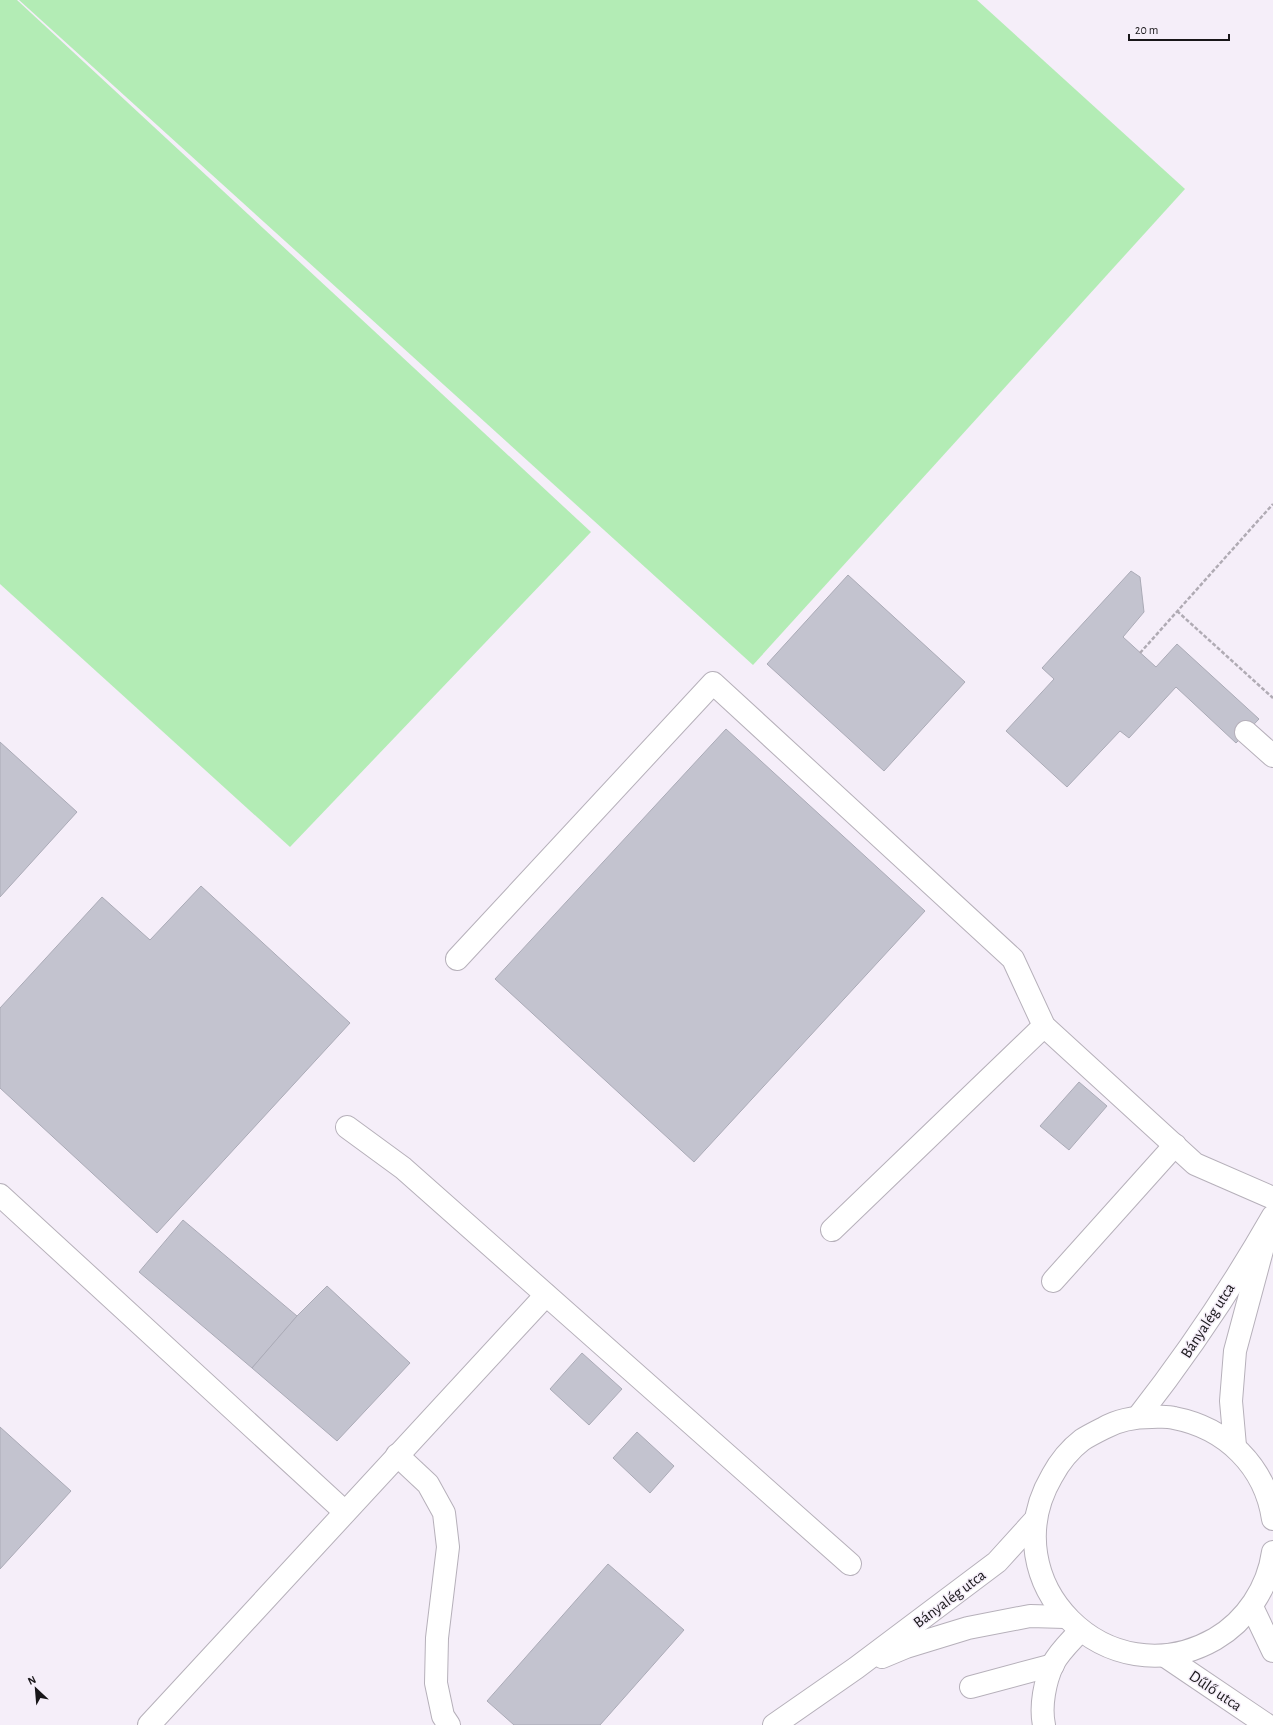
<svg xmlns="http://www.w3.org/2000/svg" width="1273" height="1725" viewBox="0 0 1273 1725" font-family="'Alegreya Sans',sans-serif">
<rect width="100%" height="100%" fill="#f5eef9"/>
<g fill="#b3ecb5">
<polygon points="0,0 17,0 591,532 290,847 0,584"/>
<polygon points="19,0 977,0 1185,189 753,665"/>
</g>
<g fill="#c3c3cf" stroke="#ababb7">
<polygon points="1131,571 1140,577 1144,612 1123,637 1156,667 1177,644 1259,719 1236,743 1176,687 1129,738 1120,731 1067,787 1006,731 1054,679 1042,668"/>
<polygon points="848,575 965,682 884,771 767,664"/>
<polygon points="726,729 925,911 694,1162 495,979"/>
<polygon points="0,742 77,812 0,897"/>
<polygon points="201,886 350,1023 157,1233 0,1088 0,1008 102,897 150,940"/>
<polygon points="1079,1082 1107,1106 1069,1150 1040,1126"/>
<polygon points="183,1220 297,1316 252,1368 139,1272"/>
<polygon points="327,1286 410,1363 337,1441 252,1368 297,1316"/>
<polygon points="582,1353 622,1389 589,1425 550,1389"/>
<polygon points="0,1427 71,1491 0,1569"/>
<polygon points="637,1432 674,1466 650,1493 613,1458"/>
<polygon points="608,1564 684,1630 600,1725 514,1725 487,1701"/>
</g>
<g fill="none" stroke-linecap="round" stroke-linejoin="round">
<g stroke="#b6b0ba" stroke-width="24">
<g id="minor">
<polyline points="1246,732 1273,756"/>
<polyline points="457,959 713,683 1013,959 1044,1026 1195,1164 1273,1198"/>
<polyline points="347,1127 403,1168 850,1564"/>
<polyline points="0,1195 345,1512"/>
<polyline points="832,1230 1044,1026"/>
<polyline points="1053,1281 1175,1145"/>
<path d="M 1138,1417 C 1188,1353 1233,1286 1273,1216"/>
<polyline points="1235,1446 1231,1401 1235,1351 1264,1243"/>
<polyline points="397,1455 428,1484 444,1513 448,1547 437,1638 436,1683 443,1716 449,1725"/>
<path d="M 1273,1519 C 1265,1466 1226,1428 1174,1418 C 1167,1416 1159,1417 1152,1417 C 1136,1417 1118,1420 1104,1428 C 1096,1432 1088,1436 1082,1440 C 1069,1450 1059,1463 1052,1476 C 990,1582 1108,1700 1215,1639 C 1246,1621 1268,1588 1273,1552"/>
<polyline points="1252,1607 1273,1651"/>
<polyline points="1165,1656 1267,1725"/>
<polyline points="882,1657 906,1647 968,1628 1030,1616 1065,1617"/>
<polyline points="971,1687 1053,1665"/>
<polyline points="149,1725 546,1295"/>
<polyline points="774,1725 856,1668 997,1562 1035,1520"/>
<path d="M 1044,1725 C 1040,1706 1045,1681 1053,1664 C 1059,1652 1071,1641 1080,1631"/>
</g>
</g>
<g stroke="#b0abb4" stroke-width="2.5" stroke-dasharray="4 2" stroke-linecap="butt">
<polyline points="1177,611 1273,698"/>
<polyline points="1140,653 1273,504"/>
</g>
<use href="#minor" stroke="#fff" stroke-width="22"/>
</g>
<g text-anchor="middle" stroke-width="3" stroke-linejoin="round" paint-order="stroke">
<g font-size="16" fill="#181619" stroke="#f5eef9">
<text transform="translate(1207 1320) rotate(-57)" y="6">Bányalég utca</text>
<text transform="translate(949 1598) rotate(-37)" y="6">Bányalég utca</text>
<text transform="translate(1216 1690) rotate(34)" y="6">Dűlő utca</text>
</g>
</g>
<g transform="translate(36 1689) rotate(334)" stroke="#f5eef9" stroke-width="3" paint-order="stroke">
<path d="M0-3L7 15L0 10L-7 15Z" fill="#181619"/>
<text y="-6" font-size="11" font-weight="bold" text-anchor="middle" fill="#181619">N</text>
</g>
<path d="M1129 34v6h100v-6" fill="none" stroke="#181619" stroke-width="2"/>
<text x="1135" y="34" font-size="12" fill="#181619" stroke="#f5eef9" stroke-width="3" paint-order="stroke">20 m</text>
</svg>
